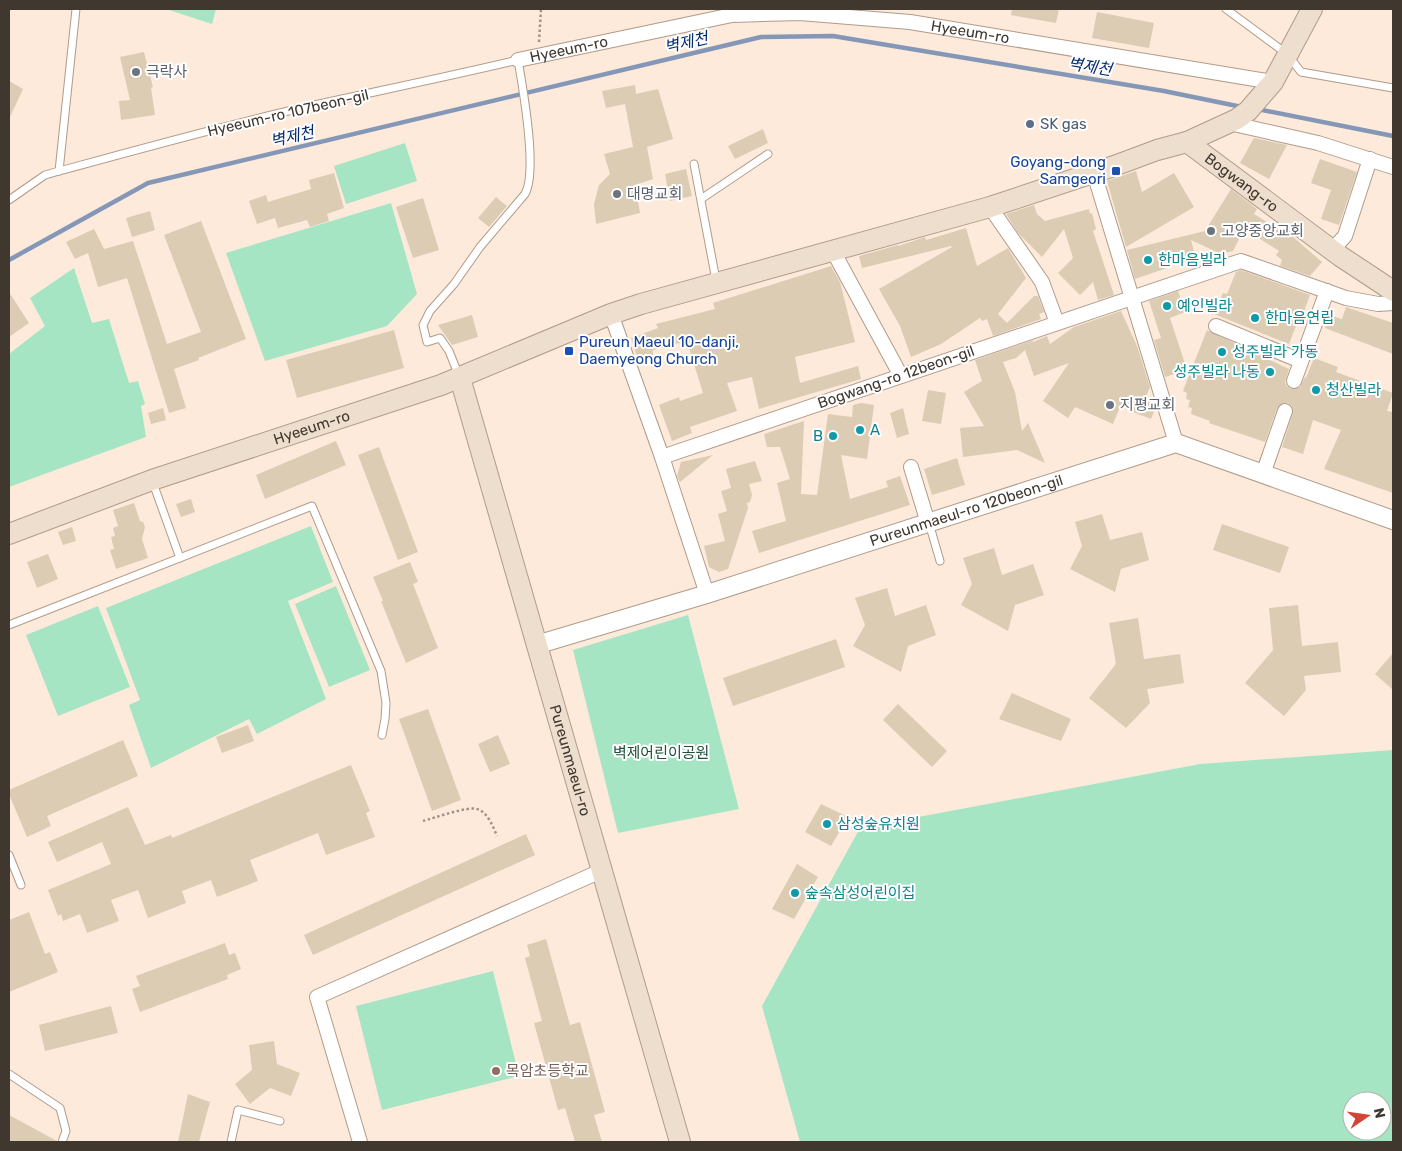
<svg xmlns="http://www.w3.org/2000/svg" width="1402" height="1151" viewBox="0 0 1402 1151" font-family="Rubik,'Noto Sans KR',sans-serif">
<rect width="100%" height="100%" fill="#fdeadb"/>
<g fill="#a5e5c4" fill-rule="evenodd">
<polygon points="166,9 216,9 212,24"/>
<polygon points="405,143 417,181 346,204 334,166"/>
<polygon points="391,203 417,294 387,326 265,361 226,253"/>
<polygon points="74,268 92,323 109,319 129,383 138,381 145,404 141,406 146,437 9,487 9,354 45,326 30,298"/>
<polygon points="311,526 333,582 288,601 326,699 257,734 249,719 151,768 129,705 140,700 106,608"/>
<polygon points="336,586 370,670 329,687 295,604"/>
<polygon points="98,606 130,687 58,716 26,635"/>
<polygon points="688,615 739,809 618,833 573,650"/>
<path d="M 1393,750 L 1393,1142 L 800,1142 L 762,1006 L 860,828 L 1200,764 ZM 1352,1101 L 1382,1101 L 1382,1131 L 1352,1131 Z"/>
<polygon points="493,971 519,1076 382,1110 356,1006"/>
</g>
<g fill="none" stroke-linecap="round" stroke-linejoin="round">
<g stroke="#8597b7" stroke-width="4.5">
<polyline points="1257,109 1393,136"/>
<polyline points="9,260 148,183 761,37 833,36 1164,91 1242,107"/>
</g>
</g>
<g fill="#dcccb4">
<polygon points="1012,9 1059,9 1056,23 1011,15"/>
<polygon points="1097,12 1154,23 1149,48 1092,38"/>
<polygon points="144,52 153,87 151,88 155,115 121,120 119,101 130,100 120,57"/>
<polygon points="9,81 23,89 9,119"/>
<polygon points="635,85 636,94 658,89 673,139 647,147 653,179 635,185 640,213 596,224 594,204 599,185 610,174 604,154 633,147 625,104 606,108 602,91"/>
<polygon points="763,129 768,143 735,159 728,146"/>
<polygon points="1254,138 1287,145 1269,179 1240,163"/>
<polygon points="1320,159 1357,172 1339,225 1321,219 1331,190 1311,183"/>
<polygon points="686,169 692,196 670,201 665,174"/>
<polygon points="1136,171 1142,192 1174,173 1194,207 1126,247 1107,181"/>
<polygon points="334,173 344,208 327,214 329,221 310,227 307,220 278,228 275,218 257,224 249,201 266,195 268,202 311,189 309,180"/>
<polygon points="1231,189 1257,209 1254,214 1291,237 1292,236 1322,262 1310,276 1280,266 1282,260 1276,255 1279,251 1244,229 1233,251 1221,254 1191,240 1196,259 1182,263 1167,258 1170,267 1135,279 1127,250 1205,231"/>
<polygon points="496,197 507,206 489,227 478,218"/>
<polygon points="423,198 439,250 413,258 396,207"/>
<polygon points="1034,205 1037,214 1045,221 1089,209 1090,214 1092,213 1096,229 1093,231 1114,295 1098,300 1093,282 1080,295 1058,273 1073,258 1064,229 1042,257 1018,233 1006,214"/>
<polygon points="150,211 155,230 132,237 126,218"/>
<polygon points="201,221 246,339 198,358 199,360 174,369 186,408 169,413 127,278 98,287 88,253 75,259 66,242 94,229 104,249 133,241 167,344 201,332 164,235"/>
<polygon points="966,228 977,266 1008,248 1026,278 998,314 1007,323 1034,296 1038,296 1044,312 1039,314 1041,319 993,336 987,319 982,321 980,318 941,344 911,357 900,326 879,289 952,247 951,246 862,268 859,256 898,245 898,246 925,237 926,240"/>
<polygon points="831,266 840,282 855,342 795,357 800,383 858,366 861,379 759,409 752,377 727,383 737,411 690,427 692,433 672,441 659,405 679,397 680,401 703,393 687,341 653,350 653,359 639,363 631,338 658,328 656,324 715,309 713,303"/>
<polygon points="1241,270 1310,295 1303,314 1301,313 1289,344 1214,314 1223,293 1227,294 1236,272"/>
<polygon points="1178,291 1185,312 1170,318 1187,370 1165,377 1154,340 1161,338 1149,301"/>
<polygon points="9,292 29,323 9,337"/>
<polygon points="1346,307 1393,323 1393,354 1325,328 1329,315 1342,319"/>
<polygon points="1121,311 1137,346 1150,387 1145,399 1155,403 1156,406 1151,419 1120,407 1113,424 1075,407 1068,418 1043,401 1069,363 1034,376 1025,350 1016,358 1003,362 1015,392 1022,431 1028,423 1045,463 1017,450 963,457 960,428 984,426 964,392 982,381 975,360 1034,340 1031,343 1047,336 1050,344 1074,327"/>
<polygon points="472,315 478,337 452,345 438,325"/>
<polygon points="394,330 404,368 297,398 286,360"/>
<polygon points="1207,330 1289,369 1285,382 1287,386 1291,389 1300,387 1305,377 1306,378 1314,358 1338,367 1336,372 1393,393 1387,411 1393,412 1393,493 1324,469 1341,430 1313,420 1303,454 1282,447 1293,413 1292,406 1288,403 1283,403 1277,408 1265,442 1209,423 1210,421 1191,414 1192,408 1188,407 1190,400 1186,399 1187,393 1183,391"/>
<polygon points="928,390 946,393 941,424 922,421"/>
<polygon points="861,403 874,405 867,459 841,455 850,499 888,487 886,481 900,476 910,505 759,553 752,531 786,521 777,483 790,479 780,447 767,447 764,434 804,421 801,494 817,495 828,414 852,417 853,405"/>
<polygon points="163,408 166,420 151,424 148,413"/>
<polygon points="903,408 909,434 897,438 890,413"/>
<polygon points="336,441 346,465 265,499 256,475"/>
<polygon points="379,447 418,552 398,560 358,455"/>
<polygon points="713,455 680,482 677,476 681,462"/>
<polygon points="957,458 965,485 932,495 924,469"/>
<polygon points="755,461 762,481 749,484 752,495 750,502 747,503 748,508 728,569 719,572 709,567 704,546 725,541 718,514 727,511 721,491 731,488 726,469"/>
<polygon points="191,499 195,512 181,517 176,504"/>
<polygon points="134,503 140,521 143,522 145,527 142,539 148,558 116,569 110,550 114,549 111,537 115,536 113,528 118,526 113,510"/>
<polygon points="1102,514 1110,540 1142,532 1149,560 1121,569 1115,592 1070,569 1082,546 1075,522"/>
<polygon points="1222,524 1289,547 1280,573 1213,550"/>
<polygon points="72,527 76,541 63,545 58,532"/>
<polygon points="994,548 1002,575 1033,564 1044,595 1015,605 1008,631 961,605 972,584 963,558"/>
<polygon points="48,554 58,579 37,588 27,562"/>
<polygon points="410,562 418,582 413,584 438,648 406,663 381,601 383,601 373,577"/>
<polygon points="887,588 895,616 926,605 936,635 908,646 901,672 853,646 865,625 855,598"/>
<polygon points="1298,605 1302,646 1338,642 1341,672 1304,676 1306,690 1284,716 1245,683 1273,650 1269,608"/>
<polygon points="1138,618 1144,659 1180,654 1184,683 1147,689 1150,703 1126,728 1089,698 1116,664 1109,623"/>
<polygon points="836,639 845,667 733,706 723,678"/>
<polygon points="1393,653 1393,690 1375,674"/>
<polygon points="1012,693 1071,719 1061,741 999,719"/>
<polygon points="898,704 947,751 932,767 883,720"/>
<polygon points="428,709 461,800 432,811 399,719"/>
<polygon points="248,725 254,741 222,753 216,737"/>
<polygon points="498,735 510,764 490,772 478,744"/>
<polygon points="123,740 138,776 47,816 51,826 27,837 9,794 9,790"/>
<polygon points="351,765 370,811 366,813 375,837 326,855 318,833 250,860 258,881 217,897 211,880 182,891 186,903 148,918 138,890 111,900 119,921 87,933 80,914 63,921 61,914 58,916 48,890 111,864 102,842 57,862 48,842 128,807 145,845 171,835 172,838"/>
<polygon points="821,804 848,817 831,846 805,832"/>
<polygon points="526,834 535,855 313,955 304,935"/>
<polygon points="797,864 818,877 794,919 772,909"/>
<polygon points="29,912 45,954 50,952 58,972 9,992 9,920"/>
<polygon points="546,939 570,1025 580,1022 605,1112 594,1115 602,1142 575,1142 565,1108 558,1110 534,1023 542,1021 525,958 530,956 527,945"/>
<polygon points="225,943 229,955 235,953 241,969 227,975 228,979 140,1012 132,989 140,986 136,976"/>
<polygon points="111,1006 118,1033 45,1051 39,1025"/>
<polygon points="274,1041 277,1064 300,1073 291,1096 270,1088 250,1104 235,1084 252,1070 249,1045"/>
<polygon points="188,1094 210,1102 199,1142 178,1142"/>
<polygon points="9,1115 57,1141 57,1142 9,1142"/>
</g>
<g fill="none" stroke-linecap="round" stroke-linejoin="round">
<g stroke="#b19b89" stroke-width="9">
<g id="service">
<polyline points="1226,9 1287,54 1301,72 1393,88"/>
<polyline points="694,164 716,280"/>
<polyline points="59,171 76,9"/>
<polyline points="701,199 768,154"/>
<path d="M 9,200 L 45,175 C 129,152 215,128 301,108 C 373,92 446,77 518,60 C 523,89 538,171 525,194 L 480,247 L 454,284 L 430,311 L 423,325 L 427,342 L 440,338 L 449,351 L 459,376"/>
<polyline points="153,483 180,558"/>
<polyline points="929,523 940,561"/>
<polyline points="9,625 312,506 381,671 386,703 385,719 382,735"/>
<polyline points="9,855 21,885"/>
<polyline points="9,1074 60,1108 66,1131 62,1142"/>
<polyline points="231,1142 238,1110 280,1121"/>
</g>
</g>
<g stroke="#b19b89" stroke-width="16">
<g id="minor">
<path id="s1" d="M 518,60 L 732,15 L 800,13 L 910,22 L 1273,82"/>
<polyline points="1229,123 1318,143 1393,167"/>
<polyline points="1094,173 1176,443"/>
<polyline points="990,207 1042,282 1057,323"/>
<polyline points="1332,250 1345,236 1370,159"/>
<polyline points="833,251 901,376"/>
<polyline points="611,314 662,457 707,594"/>
<polyline points="1216,326 1301,361"/>
<polyline points="1294,381 1327,291"/>
<polyline points="662,457 1241,261 1346,298 1378,304 1393,303"/>
<polyline points="911,467 928,523"/>
<polyline points="1263,474 1285,411"/>
<polyline points="360,1142 317,997 601,871"/>
</g>
</g>
<g stroke="#b19b89" stroke-width="20">
<g id="tertiary">
<path id="s2" d="M 536,645 L 707,594 L 1176,443 L 1393,520"/>
</g>
</g>
<g stroke="#b19b89" stroke-width="22">
<g id="secondary">
<path id="s3" d="M 1187,142 L 1340,256 L 1393,291"/>
<path id="s4" d="M 460,378 L 680,1142"/>
<path id="s5" d="M 9,534 L 152,480 L 441,385 L 611,314 L 641,304 L 990,207 L 1114,166 L 1157,150 L 1187,142 L 1237,119 L 1248,111 L 1273,82 L 1312,9"/>
</g>
</g>
<g stroke="#a19387" stroke-width="2.5" stroke-dasharray="2.5 2.5" stroke-linecap="butt">
<polyline points="539,42 541,9"/>
<path d="M 423,821 C 434,818 468,806 477,809 C 488,812 493,827 497,836"/>
</g>
<use href="#service" stroke="#fff" stroke-width="7"/>
<use href="#minor" stroke="#fff" stroke-width="14"/>
<use href="#tertiary" stroke="#fff" stroke-width="18"/>
<use href="#secondary" stroke="#eedecd" stroke-width="20"/>
</g>
<g fill="#6b7280" stroke="#fff" stroke-width="2">
<circle cx="136" cy="72" r="5"/>
<circle cx="617" cy="194" r="5"/>
<circle cx="1211" cy="231" r="5"/>
<circle cx="1110" cy="405" r="5"/>
</g>
<circle fill="#5c6f8a" stroke="#fff" stroke-width="2" cx="1030" cy="124" r="5"/>
<g fill="#1a4fb4" stroke="#fff" stroke-width="2">
<rect x="1111" y="166" width="10" height="10" rx="2.5"/>
<rect x="564" y="346" width="10" height="10" rx="2.5"/>
</g>
<g fill="#0f9aa8" stroke="#fff" stroke-width="2">
<circle cx="1148" cy="260" r="5"/>
<circle cx="1167" cy="306" r="5"/>
<circle cx="1255" cy="318" r="5"/>
<circle cx="1222" cy="352" r="5"/>
<circle cx="1270" cy="372" r="5"/>
<circle cx="1316" cy="390" r="5"/>
<circle cx="860" cy="430" r="5"/>
<circle cx="833" cy="436" r="5"/>
<circle cx="827" cy="824" r="5"/>
<circle cx="795" cy="893" r="5"/>
</g>
<circle fill="#8d6e63" stroke="#fff" stroke-width="2" cx="496" cy="1071" r="5"/>
<g text-anchor="middle" stroke-width="4" stroke-linejoin="round" paint-order="stroke">
<g font-size="15" fill="#40372f" stroke="#fff">
<text dy="5" stroke="none"><textPath href="#s1" startOffset="458">Hyeeum-ro</textPath></text>
<text dy="5" stroke="none"><textPath href="#s1" startOffset="52">Hyeeum-ro</textPath></text>
<text transform="translate(288 113) rotate(-13)" y="5">Hyeeum-ro 107beon-gil</text>
<text dy="5" stroke="none"><textPath href="#s3" startOffset="68">Bogwang-ro</textPath></text>
<text transform="translate(896 377) rotate(-19)" y="5">Bogwang-ro 12beon-gil</text>
<text dy="5" stroke="none"><textPath href="#s5" startOffset="321">Hyeeum-ro</textPath></text>
<text dy="5" stroke="none"><textPath href="#s2" startOffset="451">Pureunmaeul-ro 120beon-gil</textPath></text>
<text dy="5" stroke="none"><textPath href="#s4" startOffset="398">Pureunmaeul-ro</textPath></text>
</g>
<g font-size="15" fill="#5b616d" stroke="#fff" text-anchor="start">
<text x="146" y="77">극락사</text>
<text x="627" y="199">대명교회</text>
<text x="1221" y="236">고양중앙교회</text>
<text x="1120" y="410">지평교회</text>
</g>
<g font-size="15" fill="#4e5e75" stroke="#fff" text-anchor="start">
<text x="1040" y="129">SK gas</text>
</g>
<g font-size="15" fill="#164399" stroke="#fff" text-anchor="end">
<text x="1106" y="167">Goyang-dong<tspan x="1106" dy="17">Samgeori</tspan></text>
<text x="579" y="347" text-anchor="start">Pureun Maeul 10-danji,<tspan x="579" dy="17">Daemyeong Church</tspan></text>
</g>
<g font-size="15" fill="#0d838f" stroke="#fff" text-anchor="start">
<text x="1158" y="265">한마음빌라</text>
<text x="1177" y="311">예인빌라</text>
<text x="1265" y="323">한마음연립</text>
<text x="1232" y="357">성주빌라 가동</text>
<text x="1260" y="377" text-anchor="end">성주빌라 나동</text>
<text x="1326" y="395">청산빌라</text>
<text x="870" y="435">A</text>
<text x="823" y="441" text-anchor="end">B</text>
<text x="837" y="829">삼성숲유치원</text>
<text x="805" y="898">숲속삼성어린이집</text>
</g>
<g font-size="15" fill="#204f3a" stroke="#fff">
<text x="661" y="758">벽제어린이공원</text>
</g>
<g font-size="15" fill="#785e54" stroke="#fff" text-anchor="start">
<text x="506" y="1076">목암초등학교</text>
</g>
<g font-size="16" font-style="italic" fill="#022b70" stroke="#fff">
<text transform="translate(686 42) rotate(-13)" y="6">벽제천</text>
<text transform="translate(1090 66) rotate(9)" y="6">벽제천</text>
<text transform="translate(292 136) rotate(-13)" y="6">벽제천</text>
</g>
</g>
<rect width="1402" height="1151" fill="none" stroke="#40372f" stroke-width="20"/>
<g transform="translate(1367 1116) rotate(77)"><circle r="24" fill="#ffffff" stroke="#b3afac"/>
<path d="M0-4L9 19L0 12L-9 19Z" fill="#d24535"/>
<text y="-8" font-size="14" font-weight="bold" text-anchor="middle" fill="#40372f">N</text>
</g>
</svg>
